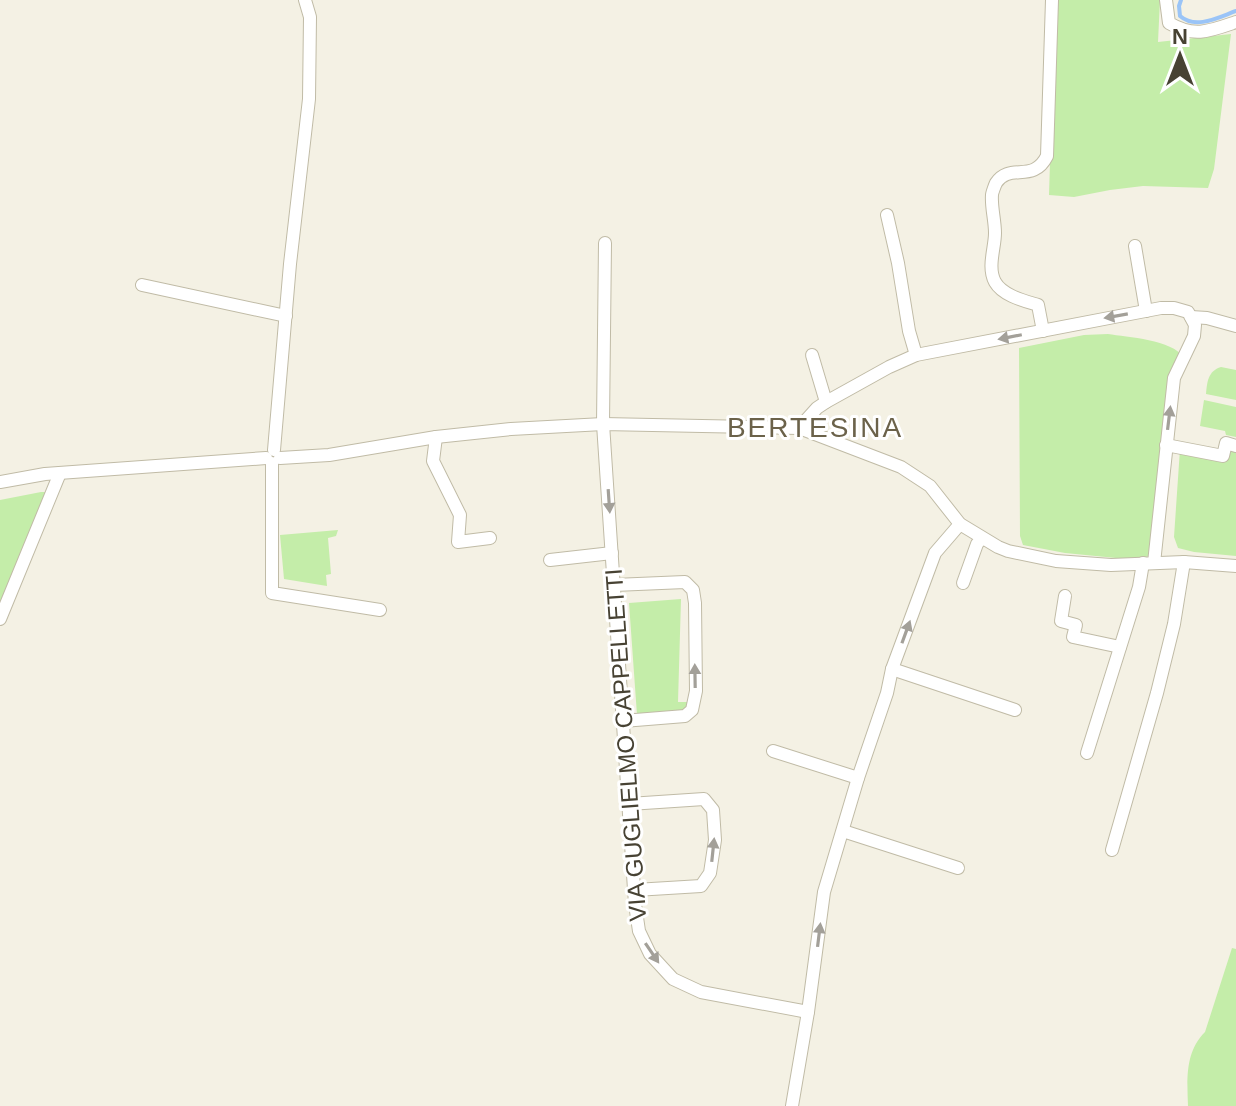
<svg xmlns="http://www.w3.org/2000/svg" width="1236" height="1106" viewBox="0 0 1236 1106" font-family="Helvetica,sans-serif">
<rect width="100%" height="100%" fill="#f4f1e4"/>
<g fill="#c4eda9">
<polygon points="1055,0 1160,0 1158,42 1231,34 1214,169 1208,188 1143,186 1110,190 1074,197 1049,195"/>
<path d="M 1108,334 C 1127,337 1173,340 1183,357 L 1157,552 L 1144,558 L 1116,558 L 1065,553 L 1023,545 L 1020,536 L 1019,348 L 1084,335 Z"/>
<path d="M 1221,367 L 1236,370 L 1236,400 L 1206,394 C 1207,382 1208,371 1221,367 Z"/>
<polygon points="1204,400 1236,407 1236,437 1226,435 1225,431 1200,426"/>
<polygon points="1236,448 1236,556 1194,552 1178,548 1174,537 1180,449 1226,450"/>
<polygon points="41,492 52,492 0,614 0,500"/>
<polygon points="338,530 336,536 328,538 331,574 326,575 327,586 284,579 280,535"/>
<polygon points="681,599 678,702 689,702 684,712 637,715 629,603"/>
<path d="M 1232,948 L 1236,949 L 1236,1106 L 1188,1106 C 1187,1079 1185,1052 1205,1032 Z"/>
</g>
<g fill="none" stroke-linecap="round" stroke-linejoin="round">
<path stroke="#9ac4f7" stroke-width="4" d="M 1181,0 L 1179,6 L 1180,16 C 1196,30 1219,17 1236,11"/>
<g stroke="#c0bba6" stroke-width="14">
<g id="minor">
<path d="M 1166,0 L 1169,23 C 1194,38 1210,31 1236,22"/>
<polyline points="887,215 898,263 909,331 916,355"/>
<polyline points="605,243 603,424 635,904 639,931 650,954 673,979 701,992 808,1012"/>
<polyline points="1135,246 1146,311"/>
<polyline points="142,285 286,316"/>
<polyline points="1191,317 1207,318 1236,326"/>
<path d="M 1043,331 L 1038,305 C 1025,301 1003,296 995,282 C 987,267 995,248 995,233 C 995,220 991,207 992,195 C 992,193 995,185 996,183 C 1010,162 1033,184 1047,156 L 1052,0"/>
<polyline points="812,355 826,402"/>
<polyline points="799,428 817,408 826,402 889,367 916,355 1161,308 1174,308 1188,312 1195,325 1194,336 1174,378 1154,563"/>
<polyline points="436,437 433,461 460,515 458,542 490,538"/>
<polyline points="1166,445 1223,456 1226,443 1236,446"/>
<polyline points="274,450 290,264 309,99 310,17 305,0"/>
<polyline points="280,458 329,455 436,437 511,429 603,424 799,428 901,467 930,486 960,524 998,547 1008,551 1056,561 1111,565 1184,562 1236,566"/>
<polyline points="272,463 272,593 380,610"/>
<polyline points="0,482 45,474 266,458"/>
<polyline points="550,560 612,553"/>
<polyline points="963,583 977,544 982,538"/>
<polyline points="614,585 685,582 693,590 695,603 696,691 692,710 685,716 623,721"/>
<polyline points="1065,596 1061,621 1076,625 1073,637 1120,647"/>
<polyline points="0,619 60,473"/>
<polyline points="892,669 1015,710"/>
<polyline points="773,751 858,778"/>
<polyline points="1087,753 1139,587 1143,563"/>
<polyline points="629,804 704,799 713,810 715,840 710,873 701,886 635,890"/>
<polyline points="843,831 958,868"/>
<polyline points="1112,850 1157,693 1174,624 1184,562"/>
<polyline points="792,1106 808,1012 824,892 858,778 887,693 892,669 935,553 960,524"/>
</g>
</g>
<use href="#minor" stroke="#fff" stroke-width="12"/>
</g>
<defs><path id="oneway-solid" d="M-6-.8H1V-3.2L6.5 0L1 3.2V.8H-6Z" transform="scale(2)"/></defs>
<g fill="#a3a099">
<use href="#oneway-solid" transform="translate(1116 316) rotate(170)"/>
<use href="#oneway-solid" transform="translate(1010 337) rotate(169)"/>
<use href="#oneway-solid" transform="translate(1169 418) rotate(-83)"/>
<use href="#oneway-solid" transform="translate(609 501) rotate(86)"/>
<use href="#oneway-solid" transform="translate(906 632) rotate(-70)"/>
<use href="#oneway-solid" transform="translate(695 676) rotate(-91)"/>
<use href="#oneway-solid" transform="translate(713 850) rotate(-84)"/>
<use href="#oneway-solid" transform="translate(819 935) rotate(-83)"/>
<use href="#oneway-solid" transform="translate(652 953) rotate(56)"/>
</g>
<g text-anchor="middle" stroke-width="6" stroke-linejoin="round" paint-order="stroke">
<g font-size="24" fill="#474233" stroke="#fff">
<text transform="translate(626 745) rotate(-94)" y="8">VIA GUGLIELMO CAPPELLETTI</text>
</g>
<g font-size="28" letter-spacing="2" fill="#6b624a" stroke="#fff">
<text x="815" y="437">BERTESINA</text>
</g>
</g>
<g transform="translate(1180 56)" stroke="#ffffff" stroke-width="6" paint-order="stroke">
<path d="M0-6L14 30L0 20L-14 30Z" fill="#474233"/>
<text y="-12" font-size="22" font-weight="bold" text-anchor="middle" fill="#474233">N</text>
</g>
</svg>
